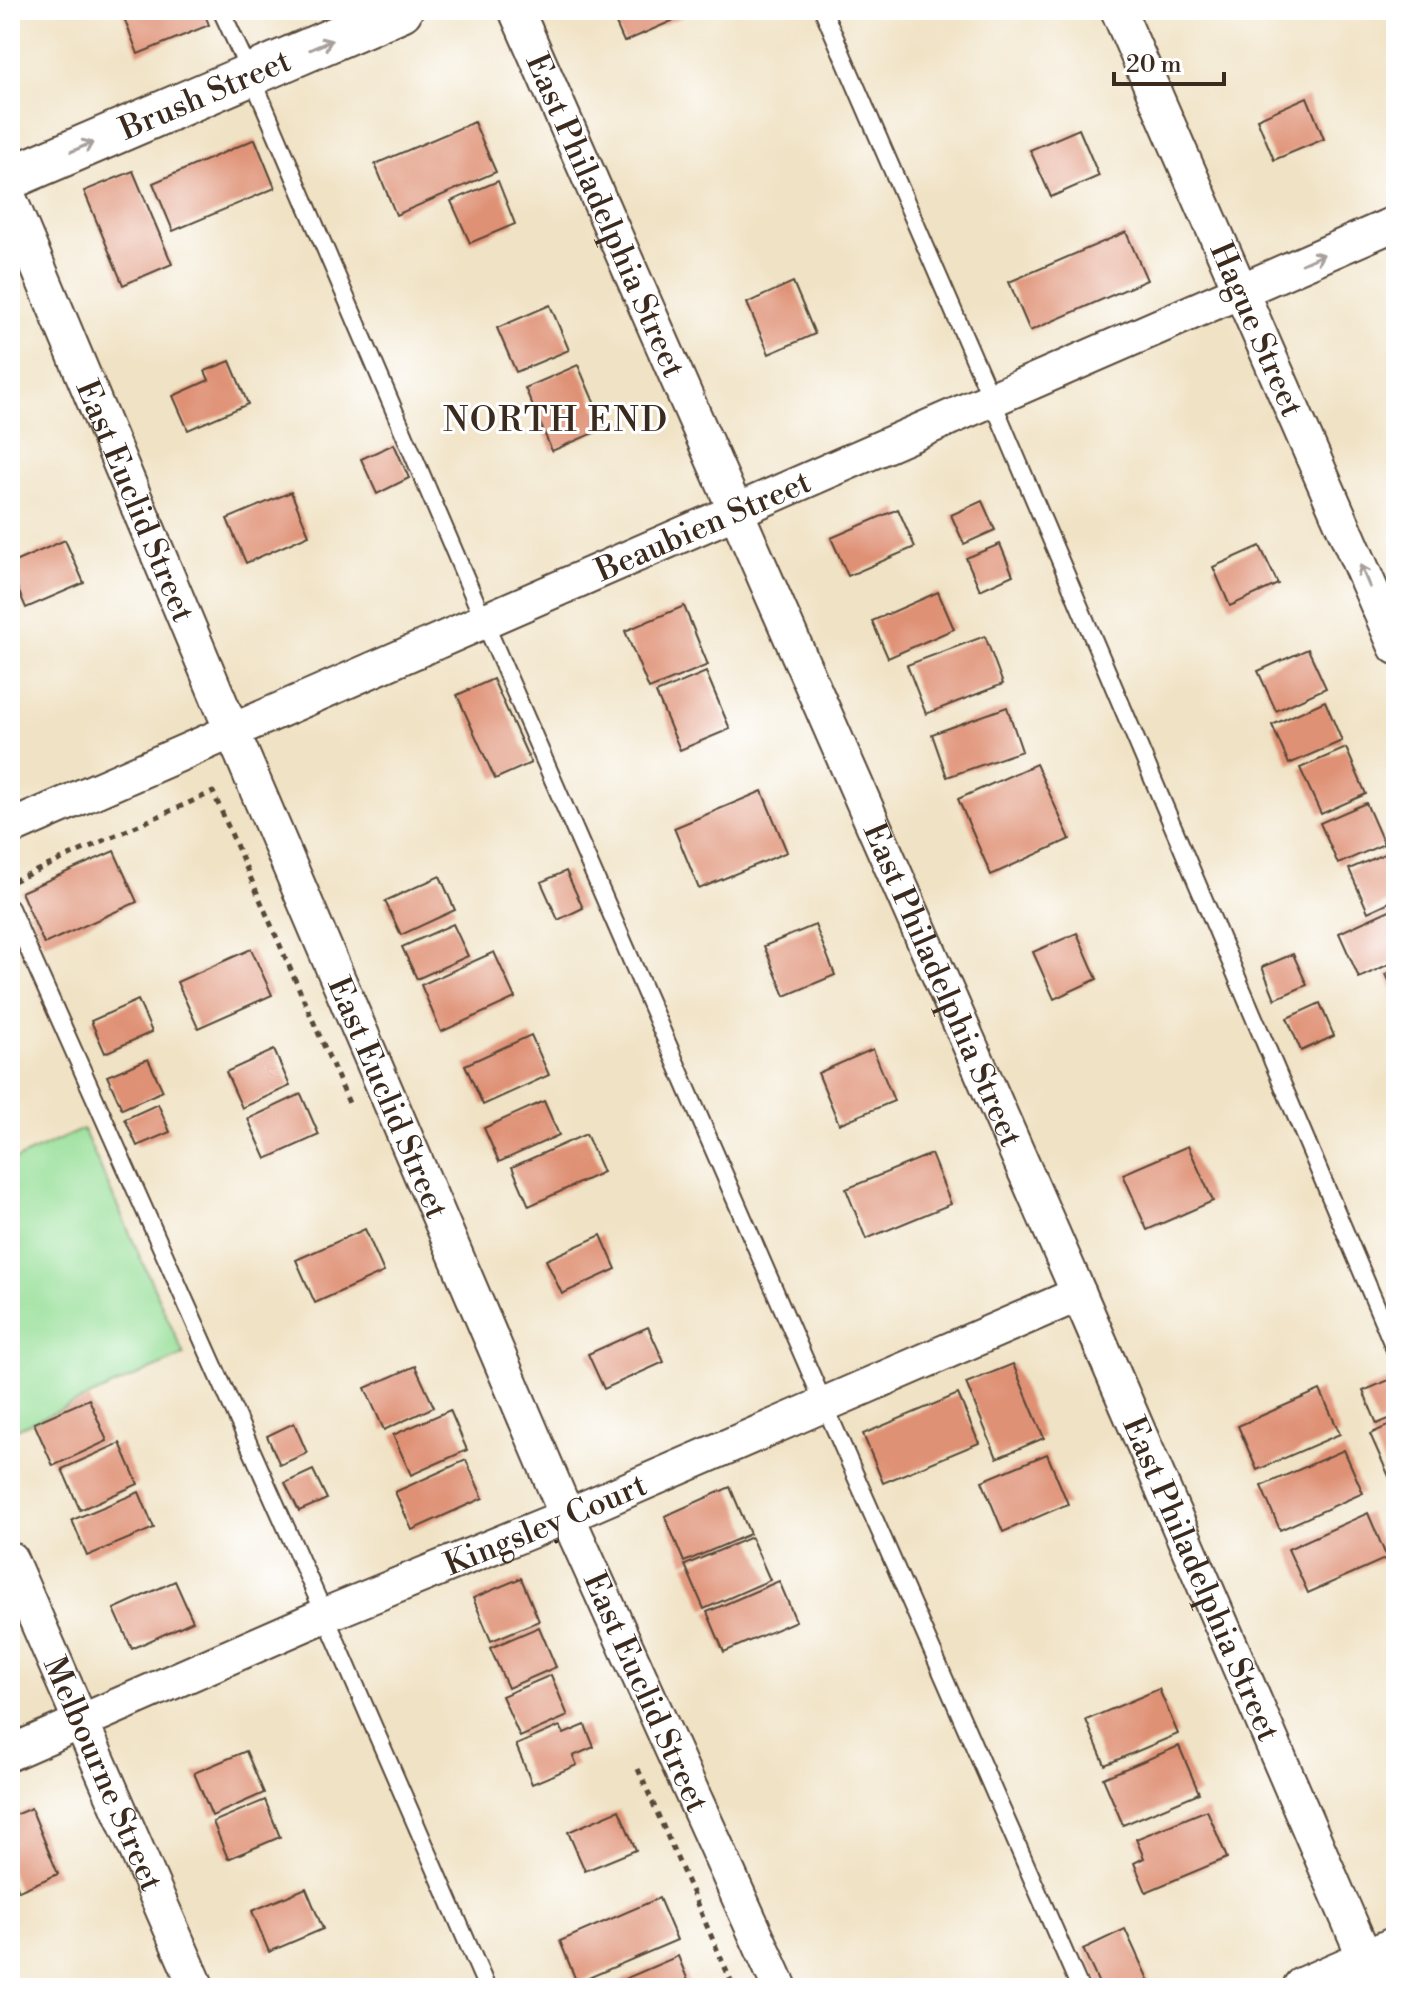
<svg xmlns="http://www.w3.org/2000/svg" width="1406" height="1998" viewBox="0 0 1406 1998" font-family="'Libre Bodoni',serif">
<rect width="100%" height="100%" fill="#fff"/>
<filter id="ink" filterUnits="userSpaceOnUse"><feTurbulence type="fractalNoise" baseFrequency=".0125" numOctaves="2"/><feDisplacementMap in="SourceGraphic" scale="16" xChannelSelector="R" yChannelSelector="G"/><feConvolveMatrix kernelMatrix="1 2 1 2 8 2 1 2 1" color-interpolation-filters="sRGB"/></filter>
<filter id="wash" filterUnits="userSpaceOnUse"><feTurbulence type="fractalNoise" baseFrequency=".006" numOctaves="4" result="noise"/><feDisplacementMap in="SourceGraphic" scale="32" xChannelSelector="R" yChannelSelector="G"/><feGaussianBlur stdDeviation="1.8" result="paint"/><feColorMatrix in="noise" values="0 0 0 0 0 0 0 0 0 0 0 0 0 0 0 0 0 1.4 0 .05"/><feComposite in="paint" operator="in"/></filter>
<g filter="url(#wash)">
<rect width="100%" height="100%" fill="#f0e2c4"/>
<polygon fill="#98df99" stroke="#6a845c" stroke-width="2" points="83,1129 184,1355 10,1432 10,1162"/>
<g id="blocks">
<g fill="#df9174">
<polygon points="121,10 203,10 209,25 138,54"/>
<polygon points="610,10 697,10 624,42"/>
<polygon points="1307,97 1324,139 1274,160 1257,119"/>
<polygon points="474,122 496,172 396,215 375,164"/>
<polygon points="1079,129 1099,176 1051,197 1030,150"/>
<polygon points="255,139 275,188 173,231 153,183"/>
<polygon points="133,171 172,264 123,285 84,191"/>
<polygon points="498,181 515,224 470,243 451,201"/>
<polygon points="1126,232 1147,280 1030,331 1009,282"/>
<polygon points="793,282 815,334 769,354 747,303"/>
<polygon points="550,305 569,350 516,372 497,328"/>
<polygon points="230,361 248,404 188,430 173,396 209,380 205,371"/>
<polygon points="578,365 605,428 552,451 525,388"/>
<polygon points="394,444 409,478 377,494 361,459"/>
<polygon points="291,492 309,535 246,563 227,519"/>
<polygon points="982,501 995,530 964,544 951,515"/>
<polygon points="898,509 915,547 848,576 831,538"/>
<polygon points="65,540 84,583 26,608 10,571 10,564"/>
<polygon points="1000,544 1013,575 980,590 966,558"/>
<polygon points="1260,546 1278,584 1230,606 1213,567"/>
<polygon points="938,592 954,629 888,658 872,621"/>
<polygon points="684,606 708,665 649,689 625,631"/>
<polygon points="985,636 1003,684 926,714 907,665"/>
<polygon points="1308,649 1326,688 1276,711 1258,671"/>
<polygon points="706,672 730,729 680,750 656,693"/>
<polygon points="493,679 531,763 495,779 457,695"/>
<polygon points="1325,701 1342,741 1289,764 1272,725"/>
<polygon points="1007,707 1022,751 947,777 932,734"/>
<polygon points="1346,748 1366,794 1321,814 1300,768"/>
<polygon points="1036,764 1070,839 991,875 958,799"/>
<polygon points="762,791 787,852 699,889 674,828"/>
<polygon points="1366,803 1384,844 1338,864 1320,823"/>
<polygon points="114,851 137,902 44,944 21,892"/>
<polygon points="1391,851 1396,862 1396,899 1368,912 1349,869"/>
<polygon points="566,871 583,908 558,920 541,882"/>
<polygon points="440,876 455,910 401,935 385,901"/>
<polygon points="1396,907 1396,961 1359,978 1339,933"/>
<polygon points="453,924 468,956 417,979 402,947"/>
<polygon points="815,925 835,975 785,996 764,946"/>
<polygon points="1077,933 1097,979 1054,999 1033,952"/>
<polygon points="251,949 272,995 198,1028 177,982"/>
<polygon points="494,952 515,998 441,1032 421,985"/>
<polygon points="1293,954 1307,985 1275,999 1262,967"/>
<polygon points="1396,969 1396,997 1386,974"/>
<polygon points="138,1000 152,1032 105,1053 91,1021"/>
<polygon points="1320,1003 1334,1036 1301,1051 1287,1018"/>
<polygon points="531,1035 549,1075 483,1105 465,1065"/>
<polygon points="873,1049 894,1101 839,1124 818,1073"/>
<polygon points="274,1050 290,1086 242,1108 226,1072"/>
<polygon points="148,1059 163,1091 122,1109 107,1076"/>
<polygon points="301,1094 319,1135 266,1159 248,1119"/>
<polygon points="544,1101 559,1135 499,1162 484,1128"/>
<polygon points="158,1104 170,1132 137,1146 125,1119"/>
<polygon points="586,1134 603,1172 529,1206 512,1167"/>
<polygon points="1188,1146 1213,1201 1147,1230 1123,1174"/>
<polygon points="931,1154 951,1204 866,1239 846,1189"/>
<polygon points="365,1229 384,1272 315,1303 296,1260"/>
<polygon points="601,1235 616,1269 562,1294 546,1260"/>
<polygon points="648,1327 664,1362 604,1389 588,1354"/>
<polygon points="1013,1364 1044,1438 997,1458 966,1383"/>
<polygon points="415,1366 434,1407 384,1430 365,1388"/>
<polygon points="1396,1377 1396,1416 1377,1424 1363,1391"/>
<polygon points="1320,1390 1340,1434 1257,1470 1238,1426"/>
<polygon points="958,1394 979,1443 883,1483 863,1434"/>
<polygon points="89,1399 107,1441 53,1466 34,1423"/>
<polygon points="450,1410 467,1450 411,1475 393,1435"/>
<polygon points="1396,1422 1396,1479 1391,1481 1370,1434"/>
<polygon points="294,1423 307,1453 280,1465 267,1436"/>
<polygon points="120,1443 138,1484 80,1510 62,1469"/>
<polygon points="1344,1450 1363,1493 1280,1530 1261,1486"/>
<polygon points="1047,1454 1068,1504 1003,1532 982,1481"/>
<polygon points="466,1460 483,1498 412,1530 395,1492"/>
<polygon points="313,1470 327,1499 299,1511 285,1483"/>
<polygon points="730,1487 750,1534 684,1562 665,1516"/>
<polygon points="139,1492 154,1528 87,1556 72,1520"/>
<polygon points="1368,1513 1387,1558 1308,1593 1288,1549"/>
<polygon points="751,1537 770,1580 704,1609 685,1565"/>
<polygon points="521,1578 539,1621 491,1641 473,1598"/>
<polygon points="175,1581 193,1621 132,1649 114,1609"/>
<polygon points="779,1581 796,1621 724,1652 707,1612"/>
<polygon points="539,1627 556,1667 508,1688 490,1648"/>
<polygon points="551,1675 568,1716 520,1737 502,1696"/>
<polygon points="1159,1689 1178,1734 1105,1765 1086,1720"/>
<polygon points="585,1725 594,1747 573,1756 577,1765 532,1784 516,1745 560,1726 564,1734"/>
<polygon points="1179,1746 1199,1793 1123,1825 1103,1778"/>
<polygon points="246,1751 264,1793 212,1816 194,1773"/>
<polygon points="265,1800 280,1837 228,1859 213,1822"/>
<polygon points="31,1808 58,1874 19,1891 10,1870 10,1817"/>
<polygon points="619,1810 636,1850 585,1871 568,1832"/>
<polygon points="1207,1810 1227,1858 1146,1892 1134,1863 1144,1858 1136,1839"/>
<polygon points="306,1888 323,1929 269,1952 252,1911"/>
<polygon points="659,1898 677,1940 577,1983 560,1941"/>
<polygon points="1125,1929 1152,1988 1101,1988 1083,1949"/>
<polygon points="678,1956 691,1988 615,1988 613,1984"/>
</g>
</g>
</g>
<g filter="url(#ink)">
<use href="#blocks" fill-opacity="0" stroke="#564637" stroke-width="2"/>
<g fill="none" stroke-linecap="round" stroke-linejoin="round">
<g stroke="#564637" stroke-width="20">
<g id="service">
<polyline points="221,10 251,75 484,621 824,1404 1080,1988"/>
<polyline points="823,10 992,400 1396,1352"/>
<polyline points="10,908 325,1615 487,1988"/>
</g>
</g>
<g stroke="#564637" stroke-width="38">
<g id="minor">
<path id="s1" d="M 516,10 L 1079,1294 L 1378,1988"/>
<path id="s2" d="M 1118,10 L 1396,647"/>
<path id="s3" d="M 10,200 L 232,731 L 567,1516 L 780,1988"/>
<path id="s4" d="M 10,828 L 1396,223"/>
<path id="s5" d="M 10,1559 L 197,1988"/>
<path id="s6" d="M 10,1753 L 325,1615 L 567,1516 L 1079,1294"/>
</g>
</g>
<g stroke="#564637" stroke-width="46">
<g id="tertiary">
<path id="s7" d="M 10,178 L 401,10"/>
<polyline points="1304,1988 1396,1948"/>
</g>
</g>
<g stroke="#564637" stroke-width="5" stroke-dasharray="6 6" stroke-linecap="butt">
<polyline points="13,881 213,792 349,1103"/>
<polyline points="638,1769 734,1988"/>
</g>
<use href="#service" stroke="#fff" stroke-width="16"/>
<use href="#minor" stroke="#fff" stroke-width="34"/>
<use href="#tertiary" stroke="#fff" stroke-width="42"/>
</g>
<defs><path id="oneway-shaft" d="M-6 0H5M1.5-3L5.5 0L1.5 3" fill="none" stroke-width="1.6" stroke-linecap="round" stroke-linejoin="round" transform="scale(2)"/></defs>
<g stroke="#a79f9a">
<use href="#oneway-shaft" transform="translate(321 45) rotate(-23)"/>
<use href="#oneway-shaft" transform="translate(82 147) rotate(-23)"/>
<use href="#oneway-shaft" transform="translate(1313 259) rotate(-24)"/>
<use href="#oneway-shaft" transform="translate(1365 576) rotate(-113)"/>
</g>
</g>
<g text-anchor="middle" stroke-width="6" stroke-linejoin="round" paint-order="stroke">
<g font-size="32" fill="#3b2a1e" stroke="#fff">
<text dy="11" stroke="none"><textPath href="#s7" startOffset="212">Brush Street</textPath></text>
<text dy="11" stroke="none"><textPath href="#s1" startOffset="224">East Philadelphia Street</textPath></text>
<text dy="11" stroke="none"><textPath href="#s2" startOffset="348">Hague Street</textPath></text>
<text dy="11" stroke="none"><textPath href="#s3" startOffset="326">East Euclid Street</textPath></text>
<text dy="11" stroke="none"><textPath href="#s4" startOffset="756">Beaubien Street</textPath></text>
<text dy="11" stroke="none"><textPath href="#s1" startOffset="1064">East Philadelphia Street</textPath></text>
<text dy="11" stroke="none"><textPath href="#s3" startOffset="974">East Euclid Street</textPath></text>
<text dy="11" stroke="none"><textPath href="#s6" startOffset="582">Kingsley Court</textPath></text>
<text dy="11" stroke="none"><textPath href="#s1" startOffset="1712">East Philadelphia Street</textPath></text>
<text dy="11" stroke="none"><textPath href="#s3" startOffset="1622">East Euclid Street</textPath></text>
<text dy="11" stroke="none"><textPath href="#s5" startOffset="234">Melbourne Street</textPath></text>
</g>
<g font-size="34" letter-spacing="2" fill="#3b2a1e" stroke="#fff">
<text x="556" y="431">NORTH END</text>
</g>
</g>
<rect width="1406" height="1998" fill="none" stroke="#fff" stroke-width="40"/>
<path d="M1114 72v12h110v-12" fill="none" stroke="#3b2a1e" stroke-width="4"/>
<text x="1126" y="72" font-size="24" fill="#3b2a1e" stroke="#ffffff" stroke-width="6" paint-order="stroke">20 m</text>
</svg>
